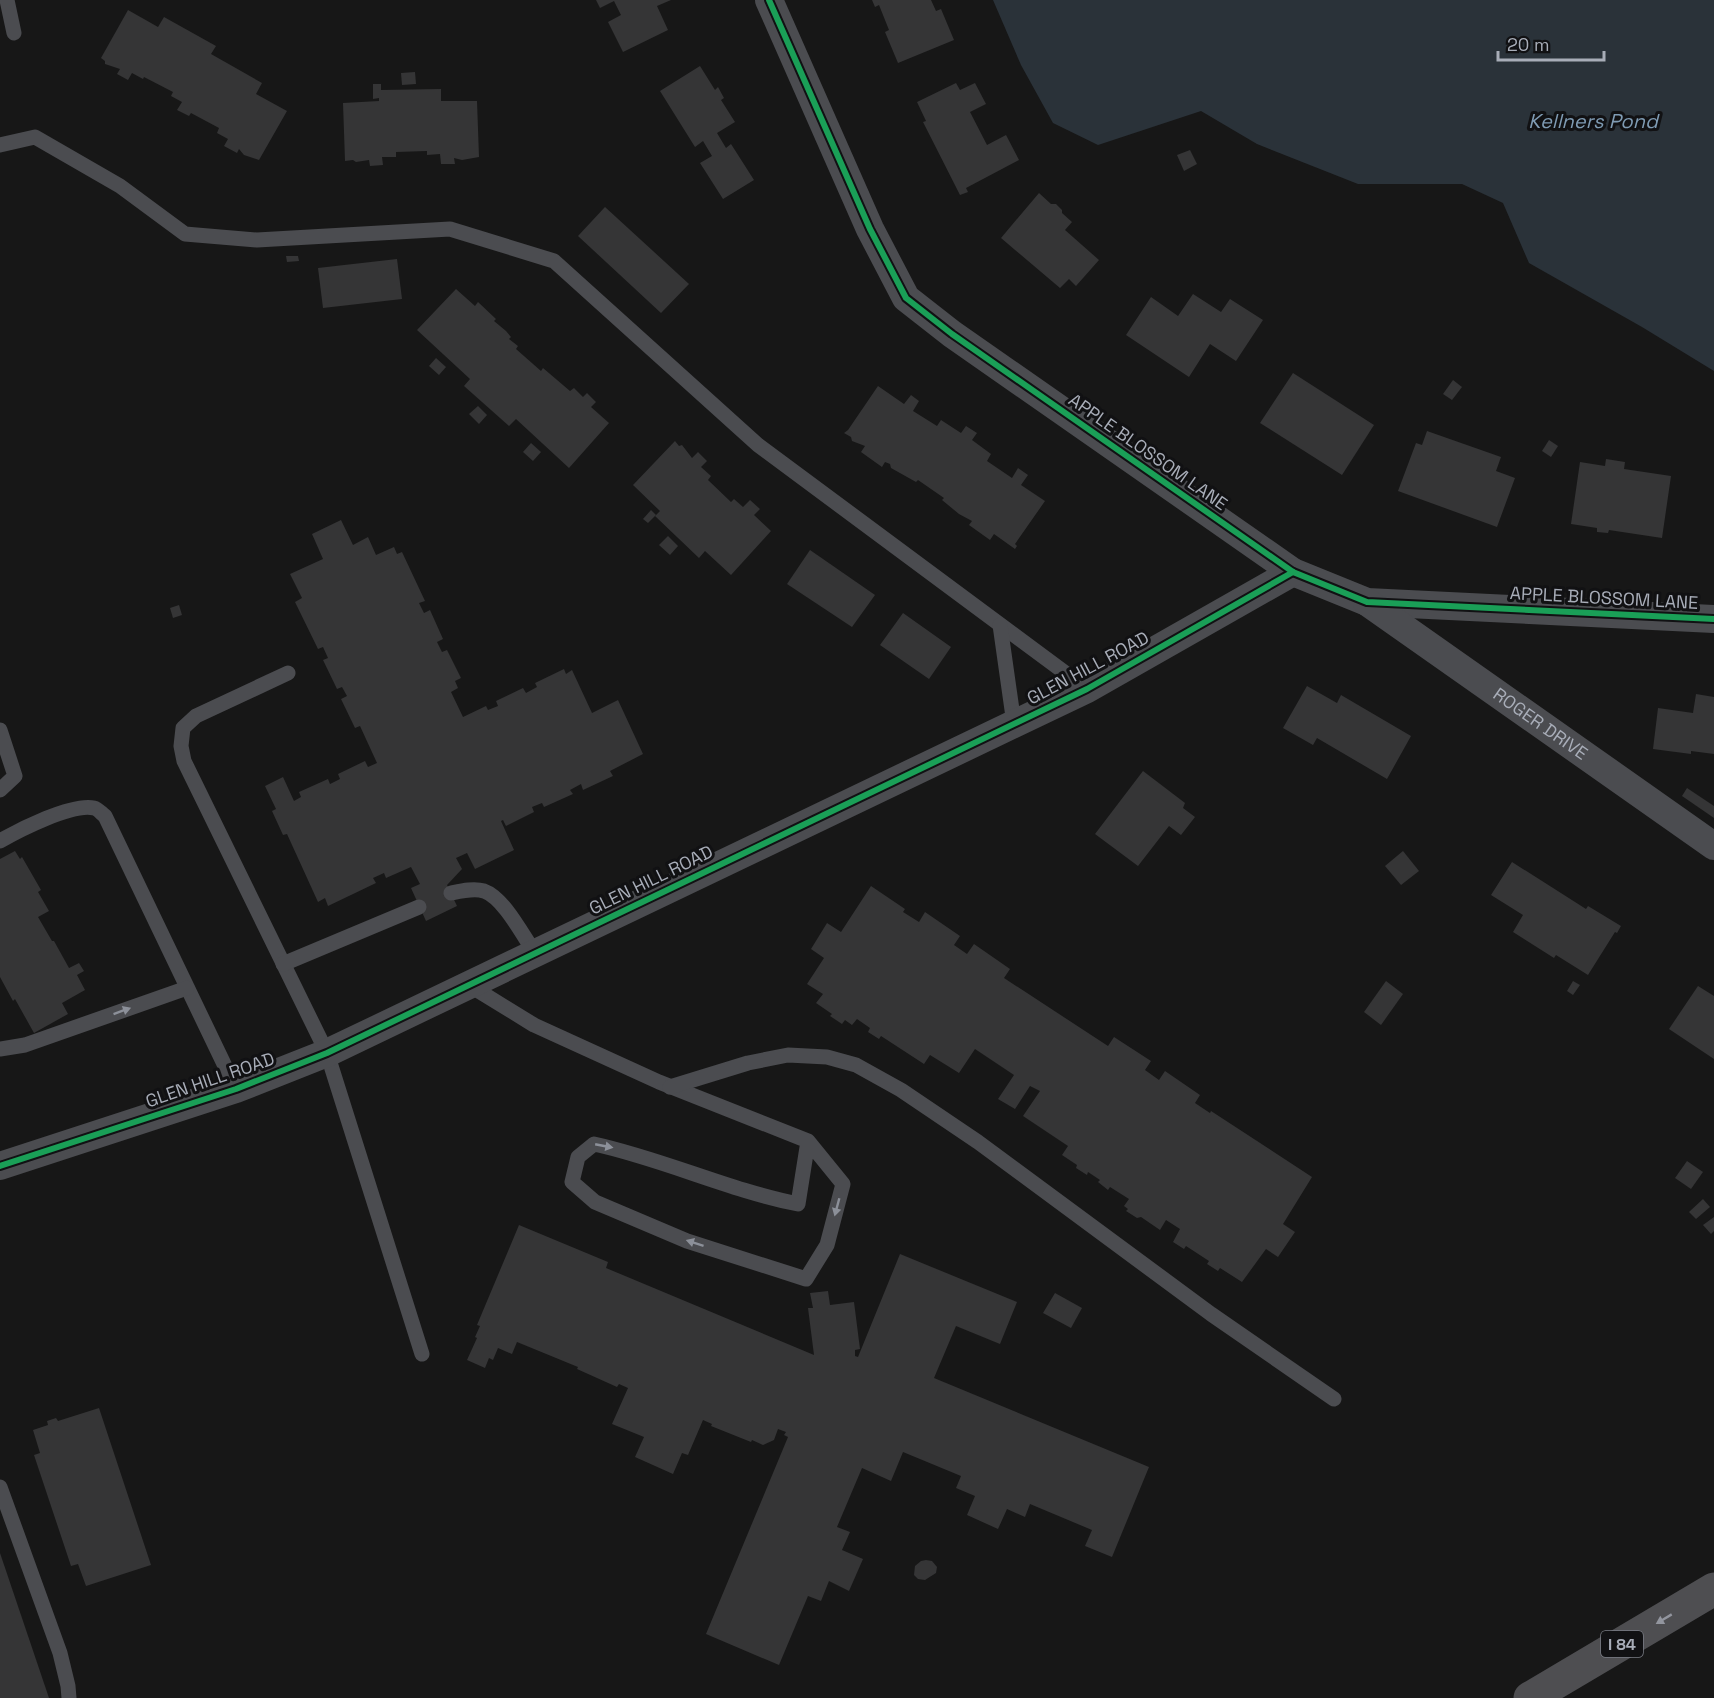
<svg xmlns="http://www.w3.org/2000/svg" width="1714" height="1698" viewBox="0 0 1714 1698" font-family="'Space Grotesk',sans-serif">
<rect width="100%" height="100%" fill="#171717"/>
<polygon fill="#2a3239" points="993,0 1714,0 1714,371 1642,327 1529,263 1503,203 1462,184 1358,184 1257,144 1201,111 1098,145 1053,123 1021,65"/>
<g fill="#353536">
<polygon points="596,0 671,0 657,6 668,30 623,52 608,22 621,15 614,1 600,8"/>
<polygon points="872,0 931,0 936,11 941,9 954,40 898,63 885,32 889,30 879,5 875,7"/>
<polygon points="128,10 158,27 164,17 216,46 211,54 262,83 256,94 287,111 259,160 244,155 239,149 237,153 224,146 228,139 217,133 219,128 191,113 189,116 177,110 182,102 171,96 173,92 144,77 143,79 132,73 128,80 117,74 120,69 105,64 105,61 101,58"/>
<polygon points="700,66 715,90 718,87 724,98 721,100 735,122 717,133 726,148 731,144 754,180 723,199 700,163 712,156 703,141 695,147 660,91"/>
<polygon points="415,72 416,84 402,85 401,73"/>
<polygon points="956,83 960,90 975,83 986,104 970,112 987,145 1006,135 1019,160 966,188 968,192 960,195 923,122 926,121 917,102"/>
<polygon points="373,84 381,84 381,90 441,89 441,101 477,101 479,157 462,160 454,158 455,164 441,164 440,154 427,155 427,151 396,152 396,157 382,157 383,165 370,166 369,160 356,162 353,160 345,161 343,103 379,101 379,98 373,99"/>
<polygon points="1190,150 1197,164 1184,171 1177,155"/>
<polygon points="1039,193 1051,204 1056,204 1062,210 1062,213 1072,222 1065,230 1099,260 1076,286 1069,279 1060,288 1001,238"/>
<polygon points="605,207 689,284 661,313 578,236"/>
<polygon points="286,256 298,256 299,261 287,262"/>
<polygon points="397,259 402,299 323,308 318,268"/>
<polygon points="456,289 475,306 478,302 496,319 494,321 506,331 511,337 509,339 518,346 516,349 541,371 543,368 570,391 574,388 583,397 587,393 596,402 591,407 609,423 569,468 516,419 509,426 464,386 470,379 417,330"/>
<polygon points="1193,294 1221,312 1230,299 1263,320 1236,361 1210,344 1189,377 1126,335 1151,297 1178,316"/>
<polygon points="436,358 446,367 439,375 429,366"/>
<polygon points="1293,373 1374,425 1342,475 1260,423"/>
<polygon points="1453,380 1462,387 1452,400 1443,394"/>
<polygon points="878,386 904,404 911,395 919,401 913,411 937,426 941,420 961,433 966,426 977,433 972,440 991,454 987,461 1012,478 1018,468 1028,475 1021,485 1045,501 1015,544 1017,546 1015,549 994,534 990,540 969,525 972,521 959,514 942,500 944,498 918,480 916,482 891,468 890,464 885,462 882,467 861,452 865,446 852,441 851,437 844,433 848,430"/>
<polygon points="478,406 487,415 479,424 469,414"/>
<polygon points="1427,431 1501,457 1496,471 1515,478 1497,527 1398,491 1416,443 1422,445"/>
<polygon points="1549,440 1558,446 1551,457 1542,451"/>
<polygon points="675,441 679,446 682,445 692,458 698,452 707,461 701,467 711,476 708,480 731,502 734,499 743,507 750,500 760,509 754,515 771,531 731,575 705,551 699,558 655,516 660,511 633,485"/>
<polygon points="531,443 541,452 533,461 523,452"/>
<polygon points="1606,459 1625,462 1624,469 1671,476 1662,538 1609,530 1608,533 1597,532 1597,528 1571,524 1580,462 1605,466"/>
<polygon points="651,510 656,515 648,523 643,519"/>
<polygon points="341,520 353,545 368,537 376,555 394,547 397,554 402,552 425,601 419,603 424,613 430,610 443,639 437,642 442,652 447,650 461,678 455,681 458,688 451,692 463,717 486,706 488,710 498,706 496,701 523,688 526,693 537,687 535,683 564,669 566,674 572,670 592,713 618,700 643,754 610,771 613,776 583,790 581,784 570,790 573,794 544,807 542,803 532,807 534,812 506,826 503,820 501,821 514,850 475,869 467,853 456,858 462,869 447,885 457,906 426,921 411,888 420,884 411,867 386,878 384,873 373,878 376,883 328,906 325,898 318,902 287,834 283,835 272,811 276,809 265,786 283,777 294,801 301,797 299,792 328,779 330,784 340,779 338,774 365,761 368,767 377,763 360,726 355,728 341,699 347,696 342,687 337,689 323,660 328,658 323,647 318,649 295,602 302,598 290,574 323,559 312,534"/>
<polygon points="668,536 678,546 670,555 659,545"/>
<polygon points="810,550 875,595 852,627 787,584"/>
<polygon points="179,605 182,615 173,618 170,608"/>
<polygon points="903,613 951,647 929,679 880,645"/>
<polygon points="1307,686 1337,703 1341,695 1411,736 1387,779 1317,738 1313,745 1283,728"/>
<polygon points="1696,694 1714,697 1714,754 1691,751 1691,754 1653,749 1658,708 1693,713"/>
<polygon points="1143,771 1185,803 1183,808 1195,817 1181,835 1169,826 1138,866 1095,834"/>
<polygon points="1687,788 1714,806 1714,818 1682,796"/>
<polygon points="15,851 20,859 22,857 41,890 38,892 49,911 38,917 52,941 54,941 69,968 79,963 84,971 77,975 85,990 62,1003 68,1014 34,1033 15,999 13,1001 0,977 0,859"/>
<polygon points="1403,851 1419,871 1401,885 1385,866"/>
<polygon points="1512,862 1586,909 1588,906 1621,926 1617,933 1615,932 1588,975 1556,955 1554,958 1513,932 1523,915 1491,895"/>
<polygon points="871,886 905,909 903,912 919,922 925,912 960,936 954,945 967,954 974,944 1010,969 1004,978 1108,1046 1114,1037 1151,1061 1145,1070 1159,1080 1165,1071 1200,1095 1195,1103 1210,1113 1211,1111 1312,1177 1283,1224 1295,1232 1278,1257 1266,1249 1242,1282 1220,1268 1218,1271 1207,1264 1209,1261 1186,1246 1184,1249 1173,1242 1180,1229 1166,1220 1160,1230 1141,1217 1137,1218 1126,1211 1128,1209 1124,1206 1129,1199 1110,1187 1108,1190 1098,1182 1100,1180 1088,1172 1087,1175 1076,1168 1077,1165 1062,1155 1068,1146 1023,1116 1040,1091 1030,1086 1015,1109 998,1099 1014,1075 975,1049 959,1073 930,1055 924,1064 881,1036 879,1039 868,1032 870,1028 857,1019 852,1025 845,1020 842,1024 830,1016 832,1014 816,1003 823,994 807,984 824,958 811,949 827,923 841,932"/>
<polygon points="1386,981 1403,994 1381,1025 1364,1012"/>
<polygon points="1573,981 1580,985 1573,995 1567,991"/>
<polygon points="1698,986 1714,996 1714,1059 1669,1029"/>
<polygon points="1687,1161 1703,1172 1691,1189 1675,1178"/>
<polygon points="1703,1199 1710,1207 1696,1219 1689,1212"/>
<polygon points="1714,1217 1714,1231 1711,1234 1703,1225"/>
<polygon points="519,1225 608,1262 606,1268 814,1355 808,1308 813,1308 810,1293 828,1291 830,1305 854,1302 860,1349 855,1350 855,1356 858,1357 900,1254 1017,1302 1000,1344 956,1326 934,1378 1149,1467 1112,1557 1085,1546 1092,1530 1030,1504 1025,1517 1007,1509 998,1529 967,1515 975,1496 956,1488 961,1476 903,1452 891,1481 862,1468 837,1527 850,1532 842,1550 863,1559 849,1591 829,1581 821,1601 808,1596 779,1665 706,1634 788,1437 784,1435 786,1432 778,1429 774,1440 763,1445 752,1440 751,1442 711,1426 712,1424 703,1420 688,1455 682,1453 673,1474 635,1457 644,1437 612,1424 628,1388 619,1384 617,1387 577,1369 578,1367 517,1342 512,1354 498,1348 493,1360 489,1358 485,1368 467,1360 477,1338 475,1337 480,1326 477,1325"/>
<polygon points="1055,1293 1082,1308 1071,1328 1043,1313"/>
<polygon points="99,1408 151,1565 86,1586 78,1564 71,1566 34,1455 40,1453 33,1430 48,1425 47,1421 56,1418 58,1421"/>
<polygon points="0,1553 49,1698 0,1698"/>
<polygon points="926,1560 932,1561 937,1567 936,1573 925,1580 918,1579 914,1575 915,1566 921,1561"/>
</g>
<g fill="none" stroke-linecap="round" stroke-linejoin="round">
<g stroke="#4b4c50" stroke-width="15">
<polyline points="7,0 14,33"/>
<polyline points="0,145 35,137 120,186 185,234 257,240 450,229 554,261 758,445 1087,689"/>
<polyline points="1000,625 1014,724"/>
<polyline points="288,673 196,716 183,728 181,746 184,761 327,1053 422,1354"/>
<polyline points="0,730 15,776 0,790"/>
<path d="M 0,841 C 19,830 72,803 94,808 C 98,809 101,813 105,816 L 236,1089"/>
<path d="M 451,893 C 461,891 474,888 484,891 C 504,898 523,936 535,953"/>
<polyline points="283,964 419,907"/>
<path d="M 469,985 L 534,1025 L 659,1082 L 808,1141 L 843,1184 L 827,1245 L 806,1279 L 687,1241 L 595,1202 L 572,1182 L 578,1157 L 594,1144 C 663,1159 728,1190 798,1204 L 808,1141"/>
<polyline points="0,1049 25,1045 187,988"/>
<polyline points="670,1087 748,1063 788,1055 827,1057 856,1065 901,1090 978,1142 1211,1314 1334,1399"/>
<polyline points="0,1487 60,1653 68,1686 69,1698"/>
</g>
<g stroke="#4b4c50" stroke-width="28">
<polyline points="769,0 870,229 906,298 952,334 1293,572 1367,602 1714,619"/>
<path id="s1" d="M 1367,602 L 1714,846"/>
<polyline points="0,1166 236,1089 327,1053 1087,689 1293,572"/>
</g>
<polyline stroke="#4e4e51" stroke-width="33" points="1530,1698 1714,1589"/>
<g stroke="#111113" stroke-width="10">
<g id="cycleway">
<polyline points="769,0 870,229 906,298 952,334 1293,572 1367,602 1714,619"/>
<polyline points="0,1166 236,1089 327,1053 1087,689 1293,572"/>
</g>
</g>
<use href="#cycleway" stroke="#1a9f57" stroke-width="6"/>
</g>
<defs><path id="oneway-solid" d="M-6-.8H1V-3.2L6.5 0L1 3.2V.8H-6Z" transform="scale(1.5)"/></defs>
<g fill="#8c9099">
<use href="#oneway-solid" transform="translate(122 1011) rotate(-20)"/>
<use href="#oneway-solid" transform="translate(604 1146) rotate(11)"/>
<use href="#oneway-solid" transform="translate(837 1207) rotate(105)"/>
<use href="#oneway-solid" transform="translate(695 1243) rotate(-162)"/>
</g>
<use fill="#92959e" href="#oneway-solid" transform="translate(1664 1619) rotate(149)"/>
<g text-anchor="middle" stroke-width="6" stroke-linejoin="round" paint-order="stroke">
<rect fill="#111113" stroke="#7b7e86" stroke-width="1.5" x="1601" y="1631" width="42" height="26" rx="4.5"/>
<g font-size="16" font-weight="bold" fill="#a8adb8">
<text x="1622" y="1650">I 84</text>
</g>
<g font-size="18" fill="#a8adb8" stroke="#111113">
<text transform="translate(1148 452) rotate(35)" y="6">APPLE BLOSSOM LANE</text>
<text transform="translate(1604 598) rotate(3)" y="6">APPLE BLOSSOM LANE</text>
<text transform="translate(1088 668) rotate(-28)" y="6">GLEN HILL ROAD</text>
<text dy="6" stroke="none"><textPath href="#s1" startOffset="212">ROGER DRIVE</textPath></text>
<text transform="translate(651 880) rotate(-26)" y="6">GLEN HILL ROAD</text>
<text transform="translate(210 1080) rotate(-19)" y="6">GLEN HILL ROAD</text>
</g>
<g font-size="20" font-style="italic" fill="#7f9bb3" stroke="#111113">
<text x="1593" y="128">Kellners Pond</text>
</g>
</g>
<path d="M1498 51v9h106v-9" fill="none" stroke="#a8adb8" stroke-width="3"/>
<text x="1507" y="51" font-size="18" fill="#a8adb8" stroke="#111113" stroke-width="4.5" paint-order="stroke">20 m</text>
</svg>
